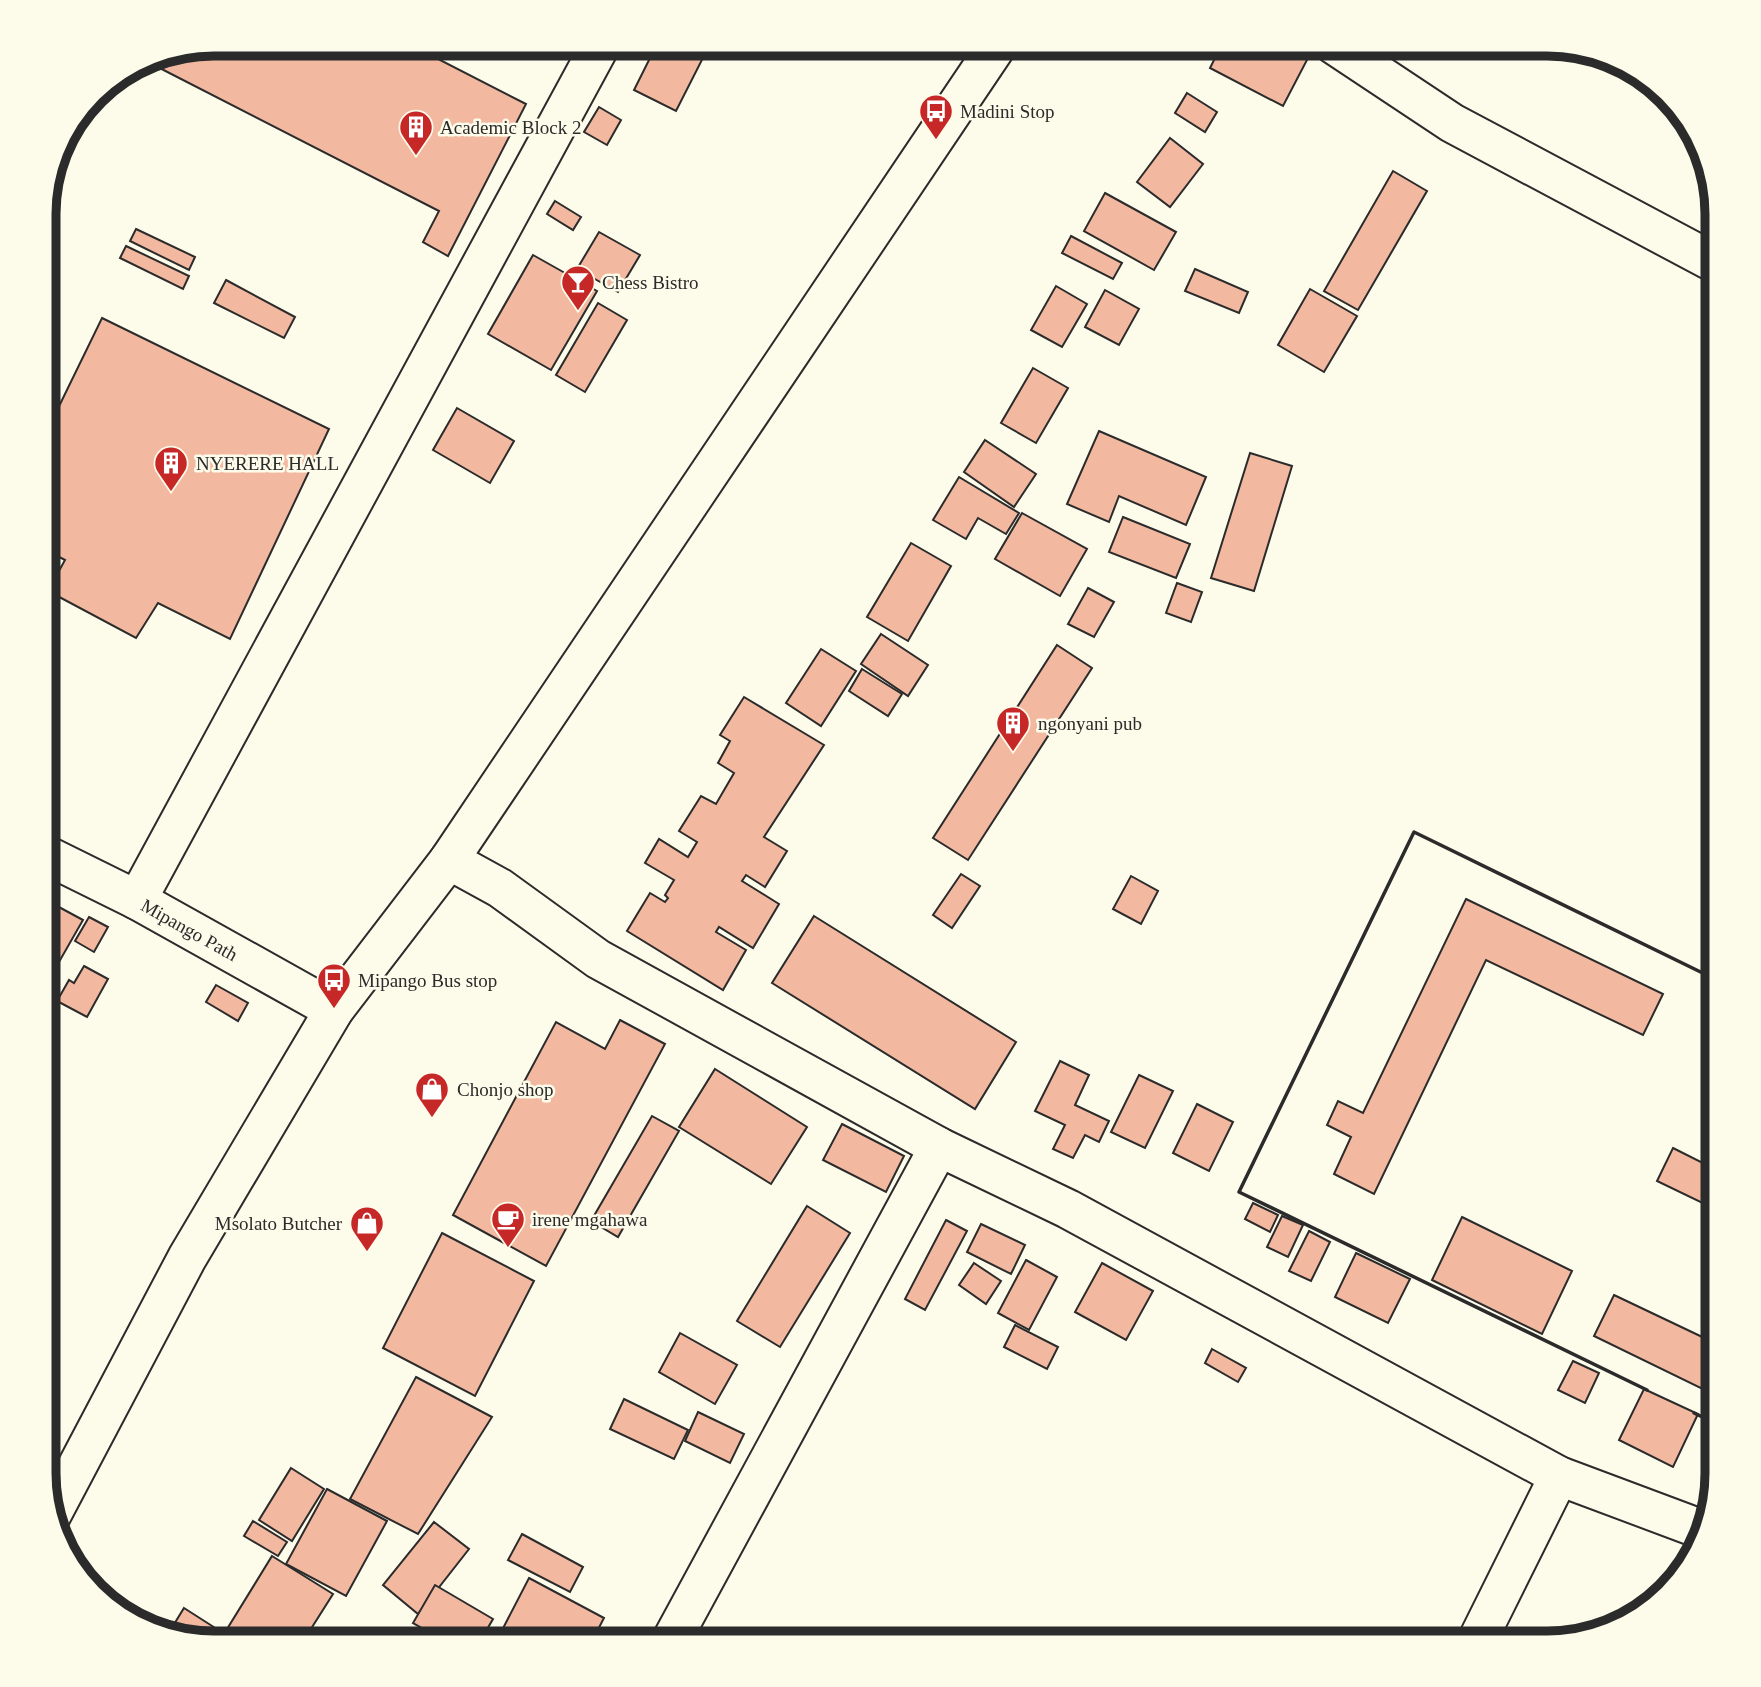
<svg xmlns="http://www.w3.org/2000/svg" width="1761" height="1687" viewBox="0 0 1761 1687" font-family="Georgia,serif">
<rect width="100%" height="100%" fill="#fdfbea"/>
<g fill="#f2b8a0" stroke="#2b2b2b" stroke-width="2">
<polygon points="214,44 409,44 526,104 448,256 423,242 439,211 144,60"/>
<polygon points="657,44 710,44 676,111 634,90"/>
<polygon points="1222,44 1282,44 1308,58 1283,106 1210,68"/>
<polygon points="1187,93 1217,112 1205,132 1175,113"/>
<polygon points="599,107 621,120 607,145 584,132"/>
<polygon points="1170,138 1203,164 1170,207 1137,182"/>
<polygon points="1393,171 1427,191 1358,310 1324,291"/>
<polygon points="1105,193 1176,232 1154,270 1084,231"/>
<polygon points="555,201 581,217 573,230 547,214"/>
<polygon points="136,229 195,257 189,270 130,241"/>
<polygon points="599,232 640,255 618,292 577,269"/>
<polygon points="1071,236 1122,263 1113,279 1062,253"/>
<polygon points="126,246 189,276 183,289 120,258"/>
<polygon points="44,251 54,256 44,276"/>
<polygon points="533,255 597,291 551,370 488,334"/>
<polygon points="1195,269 1248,292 1239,313 1185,291"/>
<polygon points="226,280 295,317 284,338 214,303"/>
<polygon points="1056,286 1087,304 1062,347 1031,330"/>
<polygon points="1310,289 1357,316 1324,372 1278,345"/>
<polygon points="1105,290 1139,309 1119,345 1085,327"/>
<polygon points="598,303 627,320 585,392 556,375"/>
<polygon points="102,318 329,429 230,639 158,603 136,638 48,591 65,560 44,549 44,437"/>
<polygon points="1033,368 1068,388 1036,443 1001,423"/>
<polygon points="457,408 514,441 490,483 433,450"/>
<polygon points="1099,431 1206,477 1186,525 1119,496 1109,522 1067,504"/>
<polygon points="985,440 1036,474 1014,507 964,472"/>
<polygon points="1250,453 1292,466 1254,591 1211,578"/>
<polygon points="959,477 1019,513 1006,534 978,518 966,539 933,520"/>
<polygon points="1022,513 1087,549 1060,596 995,559"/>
<polygon points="1123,517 1190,544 1176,578 1109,552"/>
<polygon points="911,543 951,566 908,641 867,617"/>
<polygon points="1177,583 1202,592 1191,622 1166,613"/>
<polygon points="1088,588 1114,602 1094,637 1068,624"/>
<polygon points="881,634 928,665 908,696 861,664"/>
<polygon points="1057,645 1092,668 968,860 933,838"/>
<polygon points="821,649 856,671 821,726 786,703"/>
<polygon points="862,669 902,694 888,716 849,691"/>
<polygon points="744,697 824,745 764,837 787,851 765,887 746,875 742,881 779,904 753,948 719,927 716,932 746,950 723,990 627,931 650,893 665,902 668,898 665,895 674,880 645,863 659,839 688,857 697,842 679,831 701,796 716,804 734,773 718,763 730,741 720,735"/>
<polygon points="961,874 980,886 952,928 933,915"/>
<polygon points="1131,876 1158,891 1141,924 1113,909"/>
<polygon points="44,899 83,920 59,962 44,954"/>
<polygon points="1466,899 1663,994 1643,1035 1486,960 1374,1194 1334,1174 1351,1137 1327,1125 1338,1101 1363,1113"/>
<polygon points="814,916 1016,1042 975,1109 772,983"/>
<polygon points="89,917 108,927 94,952 75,941"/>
<polygon points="84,966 108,979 87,1017 57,1001 69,980 74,983"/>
<polygon points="216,985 248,1003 238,1021 206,1002"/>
<polygon points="620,1020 665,1044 546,1266 453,1215 556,1022 605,1049"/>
<polygon points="1060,1061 1089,1075 1075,1105 1109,1121 1099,1142 1085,1135 1073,1158 1053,1149 1065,1125 1035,1111"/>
<polygon points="715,1069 807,1127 771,1184 679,1127"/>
<polygon points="1139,1075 1173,1091 1145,1148 1111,1132"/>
<polygon points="1197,1104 1233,1122 1209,1171 1173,1153"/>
<polygon points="652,1116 679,1131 618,1237 591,1221"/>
<polygon points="842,1124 904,1156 886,1192 823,1160"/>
<polygon points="1673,1148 1717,1170 1717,1210 1657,1181"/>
<polygon points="1253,1203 1278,1215 1270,1232 1245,1219"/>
<polygon points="807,1206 850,1233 780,1347 737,1321"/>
<polygon points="1282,1216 1303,1225 1288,1257 1267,1247"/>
<polygon points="1462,1217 1572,1271 1542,1334 1432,1280"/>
<polygon points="946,1220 967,1231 925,1310 905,1299"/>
<polygon points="981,1224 1025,1245 1011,1274 967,1252"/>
<polygon points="1309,1231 1330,1242 1311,1281 1289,1271"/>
<polygon points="442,1233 534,1281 475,1396 383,1348"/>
<polygon points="1356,1253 1410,1279 1388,1323 1335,1297"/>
<polygon points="1026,1260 1057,1277 1029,1330 998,1313"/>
<polygon points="974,1263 1001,1281 986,1304 959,1285"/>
<polygon points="1102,1263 1153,1291 1126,1340 1075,1312"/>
<polygon points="1614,1295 1717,1344 1717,1396 1594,1336"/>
<polygon points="1015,1325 1058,1347 1047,1369 1004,1347"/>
<polygon points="680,1333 737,1365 715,1404 659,1372"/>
<polygon points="1212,1349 1246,1368 1238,1382 1205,1363"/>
<polygon points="1573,1361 1599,1373 1585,1403 1558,1390"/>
<polygon points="416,1377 492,1417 418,1534 350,1499"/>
<polygon points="1644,1389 1698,1414 1673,1467 1619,1440"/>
<polygon points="624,1399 688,1430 674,1459 610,1429"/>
<polygon points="698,1412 744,1434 730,1463 685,1441"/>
<polygon points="291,1468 324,1489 292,1541 259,1520"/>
<polygon points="327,1489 387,1521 346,1596 286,1564"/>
<polygon points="253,1521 287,1542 278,1556 244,1536"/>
<polygon points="434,1522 469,1549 418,1614 383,1585"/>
<polygon points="522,1534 583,1567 570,1592 508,1560"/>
<polygon points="272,1556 333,1594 302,1643 239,1643 224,1634"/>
<polygon points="529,1578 604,1618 591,1643 513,1643 499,1636"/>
<polygon points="435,1585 493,1619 479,1643 449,1643 413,1623"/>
<polygon points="184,1608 234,1640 232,1643 214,1643 168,1634"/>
<polygon points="346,1632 367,1643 340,1643"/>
</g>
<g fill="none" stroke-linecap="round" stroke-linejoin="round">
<g stroke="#2b2b2b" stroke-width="42">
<g id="minor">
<polyline points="1333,44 1452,123 1717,264"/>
<path id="s1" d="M 44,854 L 137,900 L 334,1010"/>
<polyline points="449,860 500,888 598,959 939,1147 1068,1209 1559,1476 1706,1531"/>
<polyline points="137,900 601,44"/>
<polyline points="670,1643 939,1147"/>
<polyline points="1476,1643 1559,1476"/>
</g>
</g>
<g stroke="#2b2b2b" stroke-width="42">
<polyline id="highway" points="52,1514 187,1258 334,1010 449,860 998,44"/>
</g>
<use href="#minor" stroke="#fdfbea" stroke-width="38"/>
<use href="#highway" stroke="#fdfbea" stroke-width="38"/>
<g stroke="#2b2b2b" stroke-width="3.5">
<polyline points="1647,1390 1239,1192 1414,832 1717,980"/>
<polyline points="1694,1413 1717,1424"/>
</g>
</g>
<defs>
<g id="bus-pin" transform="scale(1.75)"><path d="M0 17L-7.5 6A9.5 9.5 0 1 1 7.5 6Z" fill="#c62828" stroke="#fdfbea"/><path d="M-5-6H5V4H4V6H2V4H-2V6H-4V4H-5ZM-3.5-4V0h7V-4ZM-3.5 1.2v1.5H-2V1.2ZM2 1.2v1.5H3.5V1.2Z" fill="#fff"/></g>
<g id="building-pin" transform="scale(1.75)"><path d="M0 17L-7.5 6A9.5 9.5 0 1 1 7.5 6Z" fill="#c62828" stroke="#fdfbea"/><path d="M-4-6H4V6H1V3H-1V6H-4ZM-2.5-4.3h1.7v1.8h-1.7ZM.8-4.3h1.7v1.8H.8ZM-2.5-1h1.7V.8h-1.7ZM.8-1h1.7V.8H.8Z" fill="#fff"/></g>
<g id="bar-pin" transform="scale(1.75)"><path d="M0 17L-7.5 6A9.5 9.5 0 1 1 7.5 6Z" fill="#c62828" stroke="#fdfbea"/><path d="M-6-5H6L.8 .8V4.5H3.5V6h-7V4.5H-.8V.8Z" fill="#fff"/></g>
<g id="shop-pin" transform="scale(1.75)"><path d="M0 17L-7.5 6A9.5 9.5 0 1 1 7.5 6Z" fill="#c62828" stroke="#fdfbea"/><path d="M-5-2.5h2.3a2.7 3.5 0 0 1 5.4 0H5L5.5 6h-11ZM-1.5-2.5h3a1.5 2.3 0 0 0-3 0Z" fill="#fff"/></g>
<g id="cafe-pin" transform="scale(1.75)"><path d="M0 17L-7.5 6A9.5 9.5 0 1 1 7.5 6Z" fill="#c62828" stroke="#fdfbea"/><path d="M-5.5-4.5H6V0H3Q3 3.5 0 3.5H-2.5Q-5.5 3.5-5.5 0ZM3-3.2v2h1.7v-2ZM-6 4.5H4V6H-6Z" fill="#fff"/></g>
</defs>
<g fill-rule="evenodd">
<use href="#bus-pin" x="936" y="111"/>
<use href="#building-pin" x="416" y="127"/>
<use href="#bar-pin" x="578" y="282"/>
<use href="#building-pin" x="171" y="463"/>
<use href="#building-pin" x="1013" y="723"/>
<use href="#bus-pin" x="334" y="980"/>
<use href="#shop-pin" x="432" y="1089"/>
<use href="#cafe-pin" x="508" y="1219"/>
<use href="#shop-pin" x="367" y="1223"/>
</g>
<g text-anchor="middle" stroke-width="5" stroke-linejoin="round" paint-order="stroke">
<g font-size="19" fill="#2b2b2b" stroke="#fdfbea" text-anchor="start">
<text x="960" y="118">Madini Stop</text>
<text x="440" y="134">Academic Block 2</text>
<text x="602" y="289">Chess Bistro</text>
<text x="196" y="470">NYERERE HALL</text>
<text x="1038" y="730">ngonyani pub</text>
<text x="358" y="987">Mipango Bus stop</text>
<text x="457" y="1096">Chonjo shop</text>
<text x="532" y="1226">irene mgahawa</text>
<text x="342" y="1230" text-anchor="end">Msolato Butcher</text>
</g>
<g font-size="19" fill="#2b2b2b" stroke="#fdfbea">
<text dy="7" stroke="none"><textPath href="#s1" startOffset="164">Mipango Path</textPath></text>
</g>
</g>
<path d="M0 0H1761V1687H0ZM214 56H1547A158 158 0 0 1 1705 214V1473A158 158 0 0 1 1547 1631H214A158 158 0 0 1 56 1473V214A158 158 0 0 1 214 56Z" fill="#fdfbea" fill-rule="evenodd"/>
<path fill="none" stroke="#2b2b2b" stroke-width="9" d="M214 56H1547A158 158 0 0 1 1705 214V1473A158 158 0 0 1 1547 1631H214A158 158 0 0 1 56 1473V214A158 158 0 0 1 214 56Z"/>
</svg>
